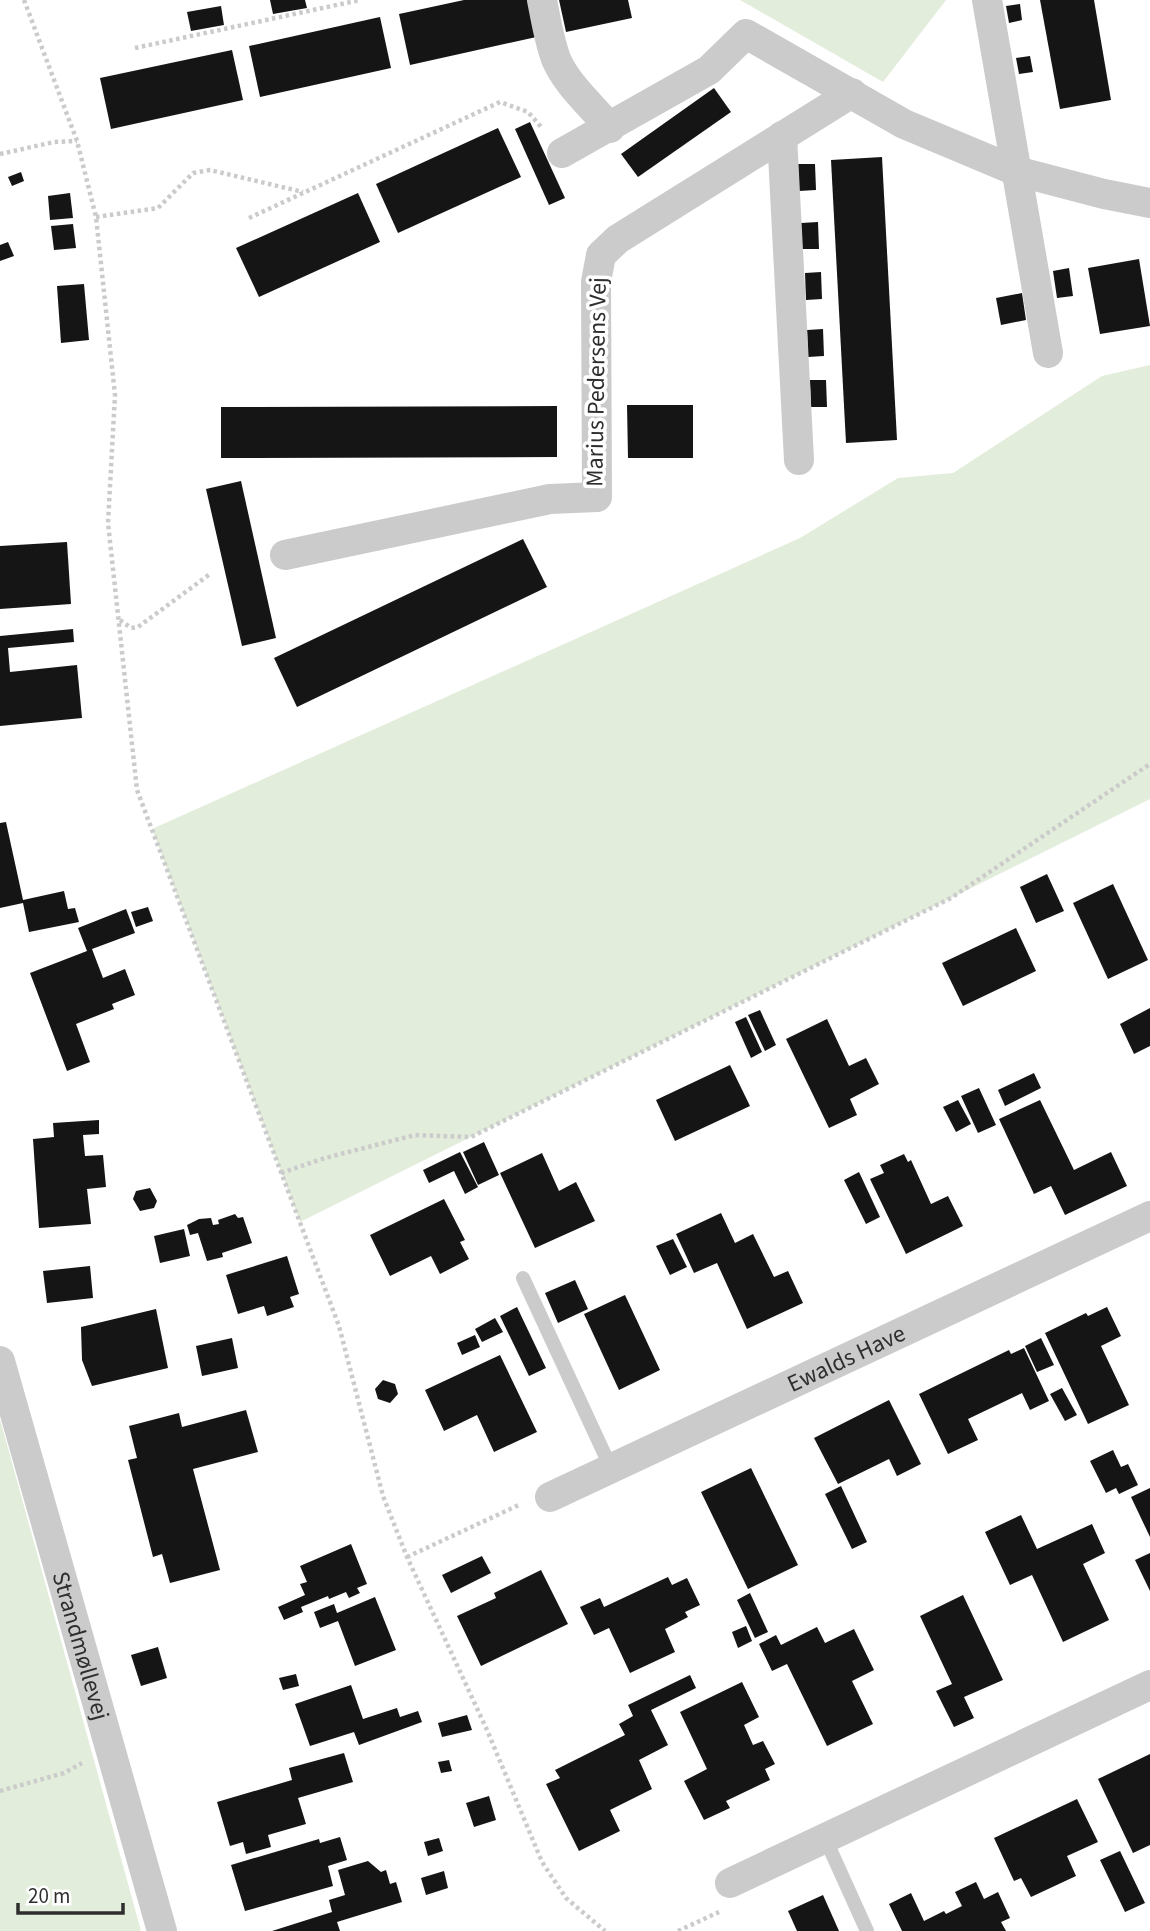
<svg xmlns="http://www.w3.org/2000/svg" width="1150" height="1931" viewBox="0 0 1150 1931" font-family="'Source Sans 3',sans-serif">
<rect width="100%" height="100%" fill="#fff"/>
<g fill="#e3eddb">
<polygon points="740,0 946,0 883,82"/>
<polygon points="1150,365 1150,799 300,1222 152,829 800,538 898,478 953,473 1102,376"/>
<polygon points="0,1419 141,1931 0,1931"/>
</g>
<g fill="#151515">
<polygon points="270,0 305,0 307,8 273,14"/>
<polygon points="464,0 533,0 541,36 410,65 399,14"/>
<polygon points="559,0 628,0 632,18 566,32"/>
<polygon points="1040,0 1094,0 1111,100 1060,109"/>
<polygon points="1020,4 1022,20 1009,23 1006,6"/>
<polygon points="221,6 224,25 191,31 187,12"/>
<polygon points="380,17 391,68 260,97 249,46"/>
<polygon points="232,50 243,100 111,129 100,78"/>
<polygon points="1030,56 1033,72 1019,74 1016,58"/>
<polygon points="714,88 731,112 638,177 621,154"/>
<polygon points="530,122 565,198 549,205 515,129"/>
<polygon points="498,128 521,177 398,233 376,184"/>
<polygon points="882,157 897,440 846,443 831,160"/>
<polygon points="798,164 815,164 816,190 799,191"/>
<polygon points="21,172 24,181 12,186 8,177"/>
<polygon points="70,193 73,218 50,220 48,196"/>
<polygon points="358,193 380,242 259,297 236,248"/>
<polygon points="818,222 819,249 802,249 801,223"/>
<polygon points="73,224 76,248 54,250 51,226"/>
<polygon points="8,242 14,256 0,261 0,245"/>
<polygon points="1139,259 1150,326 1100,334 1088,268"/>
<polygon points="1069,268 1073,296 1057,298 1053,271"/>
<polygon points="821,272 822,299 806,300 805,273"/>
<polygon points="84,284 89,340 61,343 57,286"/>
<polygon points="1022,293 1026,320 1001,325 996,298"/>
<polygon points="823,329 824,356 808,357 807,330"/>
<polygon points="810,380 826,380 827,407 811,407"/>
<polygon points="627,405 693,405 693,458 628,458"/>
<polygon points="557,406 557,457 221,458 221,407"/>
<polygon points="241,481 276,638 242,646 206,489"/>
<polygon points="523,539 547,587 297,707 274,658"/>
<polygon points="67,542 71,604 0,609 0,546"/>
<polygon points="73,629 74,642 8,648 10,672 77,665 82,718 0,726 0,636"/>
<polygon points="6,822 23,900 64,891 68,909 75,908 79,922 29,932 23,903 0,908 0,823"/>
<polygon points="1047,874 1064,911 1036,923 1020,887"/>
<polygon points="1113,884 1148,960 1108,979 1073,903"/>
<polygon points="148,907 153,921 136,927 131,912"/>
<polygon points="126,909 135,933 92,949 103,978 125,969 135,995 112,1004 114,1009 76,1024 90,1062 67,1071 30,973 87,951 78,928"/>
<polygon points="1016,928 1036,971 963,1006 942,963"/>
<polygon points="1150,1008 1150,1046 1134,1054 1120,1024"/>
<polygon points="760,1010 776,1045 765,1051 748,1015"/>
<polygon points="746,1017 762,1052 751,1058 735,1022"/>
<polygon points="827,1019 849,1066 866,1058 879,1084 850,1099 857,1115 829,1128 786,1039"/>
<polygon points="730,1065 750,1106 675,1141 656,1100"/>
<polygon points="1034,1073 1041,1088 1005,1106 998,1090"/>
<polygon points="979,1088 996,1125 978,1133 961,1096"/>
<polygon points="958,1100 971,1124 956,1132 943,1107"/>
<polygon points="1040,1100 1074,1170 1111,1152 1127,1186 1065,1215 1051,1186 1034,1194 999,1119"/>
<polygon points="99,1120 99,1134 83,1135 85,1156 103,1155 106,1187 87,1189 91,1224 39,1228 33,1139 54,1137 53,1123"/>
<polygon points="484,1142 499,1175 478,1185 463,1152"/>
<polygon points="460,1152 478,1187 465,1194 454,1171 429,1183 423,1170"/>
<polygon points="542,1153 559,1191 576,1182 595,1221 535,1248 500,1173"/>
<polygon points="904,1154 908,1162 911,1160 931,1204 948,1196 963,1226 906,1254 870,1179 884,1173 880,1165"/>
<polygon points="859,1172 880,1217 866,1224 844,1180"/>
<polygon points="150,1188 157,1201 154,1208 140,1211 133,1199 136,1191"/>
<polygon points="444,1199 465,1240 460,1242 469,1259 440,1274 431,1256 390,1276 370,1235"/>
<polygon points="721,1213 735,1243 753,1234 774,1277 788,1271 803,1303 747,1329 717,1263 694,1273 676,1234"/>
<polygon points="235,1214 238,1218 243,1217 252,1243 222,1253 223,1257 207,1261 198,1233 190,1235 187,1225 199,1219 211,1218 213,1225 219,1224 218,1220"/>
<polygon points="184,1229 190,1256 160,1263 154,1236"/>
<polygon points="673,1239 687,1267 670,1275 656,1246"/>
<polygon points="287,1256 299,1294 290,1297 294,1307 267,1316 264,1306 238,1314 226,1275"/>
<polygon points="90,1266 93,1298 47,1303 43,1271"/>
<polygon points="575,1280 588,1309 558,1323 545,1293"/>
<polygon points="625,1295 660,1370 619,1390 584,1314"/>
<polygon points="517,1307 546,1368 529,1376 500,1316"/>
<polygon points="1107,1307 1121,1336 1101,1346 1129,1405 1088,1424 1045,1333 1086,1313 1088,1316"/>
<polygon points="156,1309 168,1368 92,1386 82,1360 81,1327"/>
<polygon points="495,1318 503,1332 482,1342 475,1329"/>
<polygon points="475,1335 480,1347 462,1355 457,1343"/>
<polygon points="232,1338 238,1368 202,1376 196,1346"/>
<polygon points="1041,1338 1054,1365 1037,1372 1025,1346"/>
<polygon points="1024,1348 1049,1401 1030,1410 1022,1393 968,1419 978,1440 948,1454 919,1394 1009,1350 1011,1354"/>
<polygon points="500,1355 537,1432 494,1452 477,1415 444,1431 425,1390"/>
<polygon points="383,1380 395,1384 398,1394 390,1403 378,1399 375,1389"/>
<polygon points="1062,1388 1077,1415 1065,1421 1050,1394"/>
<polygon points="889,1400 921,1464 897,1476 889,1459 838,1484 814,1438"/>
<polygon points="246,1410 258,1452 193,1469 220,1570 170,1583 162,1554 153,1557 128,1460 137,1458 129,1426 179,1413 182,1427"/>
<polygon points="1113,1450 1121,1467 1128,1464 1138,1485 1119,1494 1116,1488 1106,1493 1090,1461"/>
<polygon points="751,1468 798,1565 748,1589 701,1492"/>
<polygon points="841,1486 867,1542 852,1549 825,1494"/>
<polygon points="1150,1488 1150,1537 1131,1497"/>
<polygon points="1021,1515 1037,1549 1092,1524 1105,1553 1083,1564 1109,1620 1063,1642 1032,1575 1010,1585 985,1532"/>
<polygon points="351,1544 367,1584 357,1588 360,1593 349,1598 346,1592 329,1599 328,1596 301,1607 303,1612 284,1620 278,1607 305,1595 300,1584 307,1582 300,1566"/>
<polygon points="1150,1553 1150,1591 1135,1560"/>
<polygon points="482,1556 491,1573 451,1593 442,1575"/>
<polygon points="541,1570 568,1624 481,1666 457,1616 496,1598 494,1593"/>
<polygon points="668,1577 672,1585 687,1578 700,1605 685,1612 688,1617 665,1629 675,1652 630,1673 609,1628 594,1635 580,1607 600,1598 604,1607"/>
<polygon points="750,1593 768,1632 755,1638 737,1600"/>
<polygon points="963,1595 1003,1680 964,1697 974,1718 954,1727 936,1691 952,1684 920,1616"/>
<polygon points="375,1597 396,1650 355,1666 338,1621 320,1628 314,1612 334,1604 337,1613"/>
<polygon points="746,1626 752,1641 738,1648 732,1632"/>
<polygon points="817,1627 825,1643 854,1629 874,1670 852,1681 873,1724 827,1746 787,1664 772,1671 759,1644 776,1635 781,1645"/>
<polygon points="158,1647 167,1678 141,1686 131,1655"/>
<polygon points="296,1674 299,1686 283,1690 279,1678"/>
<polygon points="690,1675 696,1688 651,1710 668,1745 639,1760 652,1789 610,1810 620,1831 579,1851 546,1784 560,1778 555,1770 625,1735 619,1724 633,1716 628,1705"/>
<polygon points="742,1682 759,1717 744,1725 753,1745 763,1741 775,1764 765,1769 770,1780 726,1801 730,1808 704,1820 684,1781 707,1769 680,1712"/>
<polygon points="351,1685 363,1719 397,1708 400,1717 418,1711 422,1722 359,1745 354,1732 310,1746 295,1704"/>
<polygon points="467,1715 472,1730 442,1737 438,1723"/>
<polygon points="344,1753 353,1782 298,1798 306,1824 268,1835 271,1847 246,1854 243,1842 230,1846 217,1802 292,1780 289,1768"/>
<polygon points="1150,1754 1150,1845 1133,1853 1098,1779"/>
<polygon points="449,1760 452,1771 441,1773 438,1762"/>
<polygon points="489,1796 496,1820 474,1827 466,1803"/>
<polygon points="1077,1799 1098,1842 1067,1856 1076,1876 1031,1897 1021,1878 1014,1881 994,1838"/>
<polygon points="340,1837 347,1860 328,1866 333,1886 245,1911 231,1865 319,1839 320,1843"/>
<polygon points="439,1838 443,1851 428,1856 424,1842"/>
<polygon points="1120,1851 1145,1903 1125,1912 1100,1860"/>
<polygon points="368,1861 381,1872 386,1870 390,1884 396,1882 402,1902 337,1922 340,1931 272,1931 332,1912 329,1900 345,1895 338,1870"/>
<polygon points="444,1871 448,1888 426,1895 421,1878"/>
<polygon points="976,1882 984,1899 998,1892 1010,1918 1001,1922 1006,1931 902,1931 889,1904 911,1893 924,1921 944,1911 946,1914 962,1906 955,1892"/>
<polygon points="823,1895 839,1931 797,1931 788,1911"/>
</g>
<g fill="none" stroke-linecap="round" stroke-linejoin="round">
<g stroke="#cbcbcb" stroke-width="4.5" stroke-dasharray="3.5 3.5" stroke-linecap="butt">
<polyline points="24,0 77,141 96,217 115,395 108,523 137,790 339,1326 383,1496 407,1557 487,1730 542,1862 566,1898 605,1931"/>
<polyline points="135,48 360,0"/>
<polyline points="0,154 54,142 77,141"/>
<polyline points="96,217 158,208 193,173 210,170 303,192"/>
<polyline points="249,218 500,102 528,112 542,128"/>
<polyline points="120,620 131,628 138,627 210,574"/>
<polyline points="281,1173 325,1158 415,1135 471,1137 951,898 1150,764"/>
<polyline points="407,1557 521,1504"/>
<polyline points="0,1791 64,1773 82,1763"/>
<polyline points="678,1931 719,1912"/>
</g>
<g stroke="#cbcbcb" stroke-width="14">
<polyline points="523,1278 611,1468"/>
<polyline points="825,1838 867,1931"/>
</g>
<g stroke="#cbcbcb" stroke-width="30">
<path d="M 542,0 C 546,20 549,40 556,59 C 567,85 592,106 610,128"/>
<polyline points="987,0 1048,353"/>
<polyline points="782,136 799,460"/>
<polyline points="562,153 709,70 746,34 904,124 1016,171 1104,194 1150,203"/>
<polyline points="285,555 550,499 597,497 596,282 601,255 618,239 852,93"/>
<path id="s1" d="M 0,1361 L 162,1931"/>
<path id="s2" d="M 550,1497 L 1150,1216"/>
<polyline points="730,1883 1150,1685"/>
</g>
</g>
<g text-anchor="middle" stroke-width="7" stroke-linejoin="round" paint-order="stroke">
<g font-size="24" fill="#2e2e2e" stroke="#fff">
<text transform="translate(596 382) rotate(-89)" y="8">Marius Pedersens Vej</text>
<text dy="8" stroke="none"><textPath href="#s2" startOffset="327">Ewalds Have</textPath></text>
<text dy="8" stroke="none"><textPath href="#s1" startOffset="296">Strandmøllevej</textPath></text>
</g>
</g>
<path d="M18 1903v10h105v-10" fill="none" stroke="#2e2e2e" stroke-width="3.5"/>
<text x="28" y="1903" font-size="21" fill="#2e2e2e" stroke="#ffffff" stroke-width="5" paint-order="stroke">20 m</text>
</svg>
